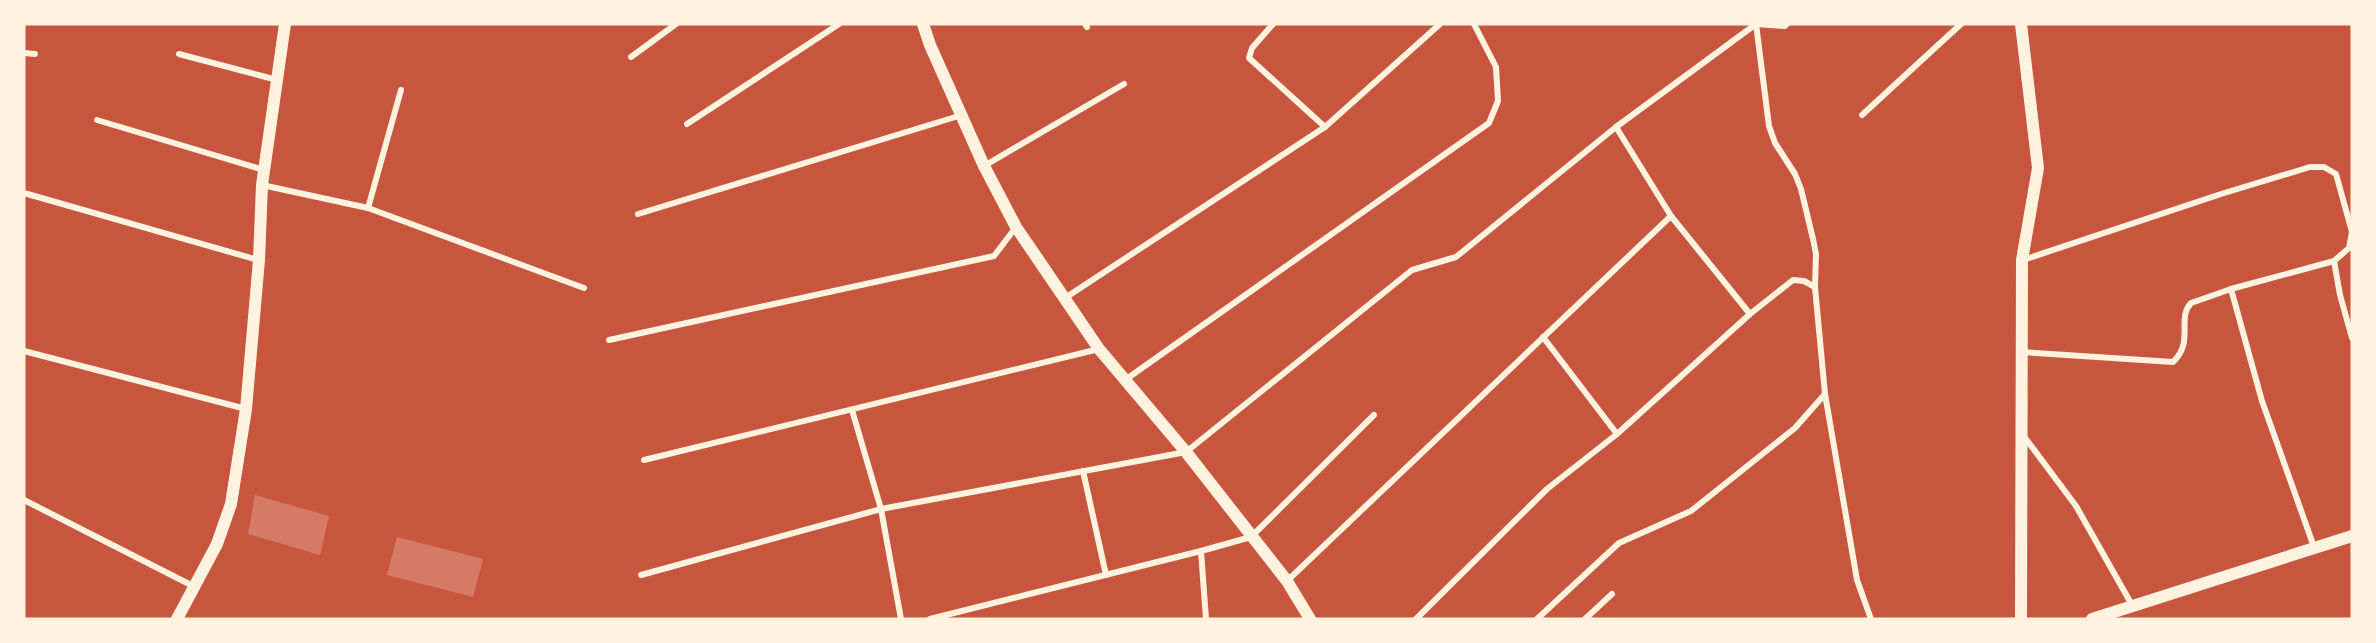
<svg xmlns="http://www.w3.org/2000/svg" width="2376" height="643" viewBox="0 0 2376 643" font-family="Helvetica,sans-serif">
<rect width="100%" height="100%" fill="#c8553d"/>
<g fill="#d67c66">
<polygon points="255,495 329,516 320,555 248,534"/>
<polygon points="397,537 483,559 473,597 387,575"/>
</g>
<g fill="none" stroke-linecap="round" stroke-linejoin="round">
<g stroke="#fff3e0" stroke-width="6">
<polyline points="1085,24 1087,27"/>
<polyline points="1273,24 1252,48 1249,58 1325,127"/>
<polyline points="24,53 35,54"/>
<polyline points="179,54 277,80"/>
<polyline points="631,57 676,24"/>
<polyline points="1862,115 1961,24"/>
<polyline points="97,120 264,170"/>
<polyline points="687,124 839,24"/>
<polyline points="1616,127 1671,216 1750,314"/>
<polyline points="984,166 1124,84"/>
<polyline points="262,185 368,208 584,288"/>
<polyline points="24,193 258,260"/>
<polyline points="368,208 401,90"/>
<polyline points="638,214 962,115"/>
<polyline points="2023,260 2221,194 2310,167 2324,167 2336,174 2352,232 2349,248 2334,261 2340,295 2352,338"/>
<polyline points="2231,289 2262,401 2314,547"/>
<polyline points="1065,298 1325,127 1440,24"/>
<polyline points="1543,337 1617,434"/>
<polyline points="609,340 994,256 1016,227"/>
<polyline points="24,351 246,409"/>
<path d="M 2021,352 L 2173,362 C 2195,341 2176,319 2191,303 L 2231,289 L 2334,261"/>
<polyline points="1125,380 1489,123 1498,101 1496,67 1474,24"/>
<polyline points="1825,394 1857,580 1871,619"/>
<polyline points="852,410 881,509 901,619"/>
<polyline points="2023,435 2076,506 2132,605"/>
<polyline points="644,460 1099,349"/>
<polyline points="1083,471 1106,575"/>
<polyline points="24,500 193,586"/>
<polyline points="1201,551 1206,619"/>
<polyline points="641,575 881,509 1186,452 1412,270 1456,257 1616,127 1756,24 1785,26 1787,24"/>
<polyline points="1287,581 1671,216"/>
<polyline points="930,619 1201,551 1251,537 1374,415"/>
<polyline points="1416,619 1547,489 1617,434 1750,314 1793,280 1804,281 1815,287"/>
<polyline points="1537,619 1619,543 1691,511 1795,428 1825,394 1815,287 1816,254 1813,239 1801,189 1795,174 1775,143 1769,126 1756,24"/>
<polyline points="1585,619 1612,594"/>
</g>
<g stroke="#fff3e0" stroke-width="12">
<polyline points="923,24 930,45 984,166 1016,227 1099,349 1186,452 1287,581 1310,619"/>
<polyline points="2021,24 2038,168 2022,260 2021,619"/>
<polyline points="177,619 217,544 231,504 246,409 259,260 262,185 285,24"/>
<polyline points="2092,619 2352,536"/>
</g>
</g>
<rect width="2376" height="643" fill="none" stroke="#fff3e0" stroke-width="51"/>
</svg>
